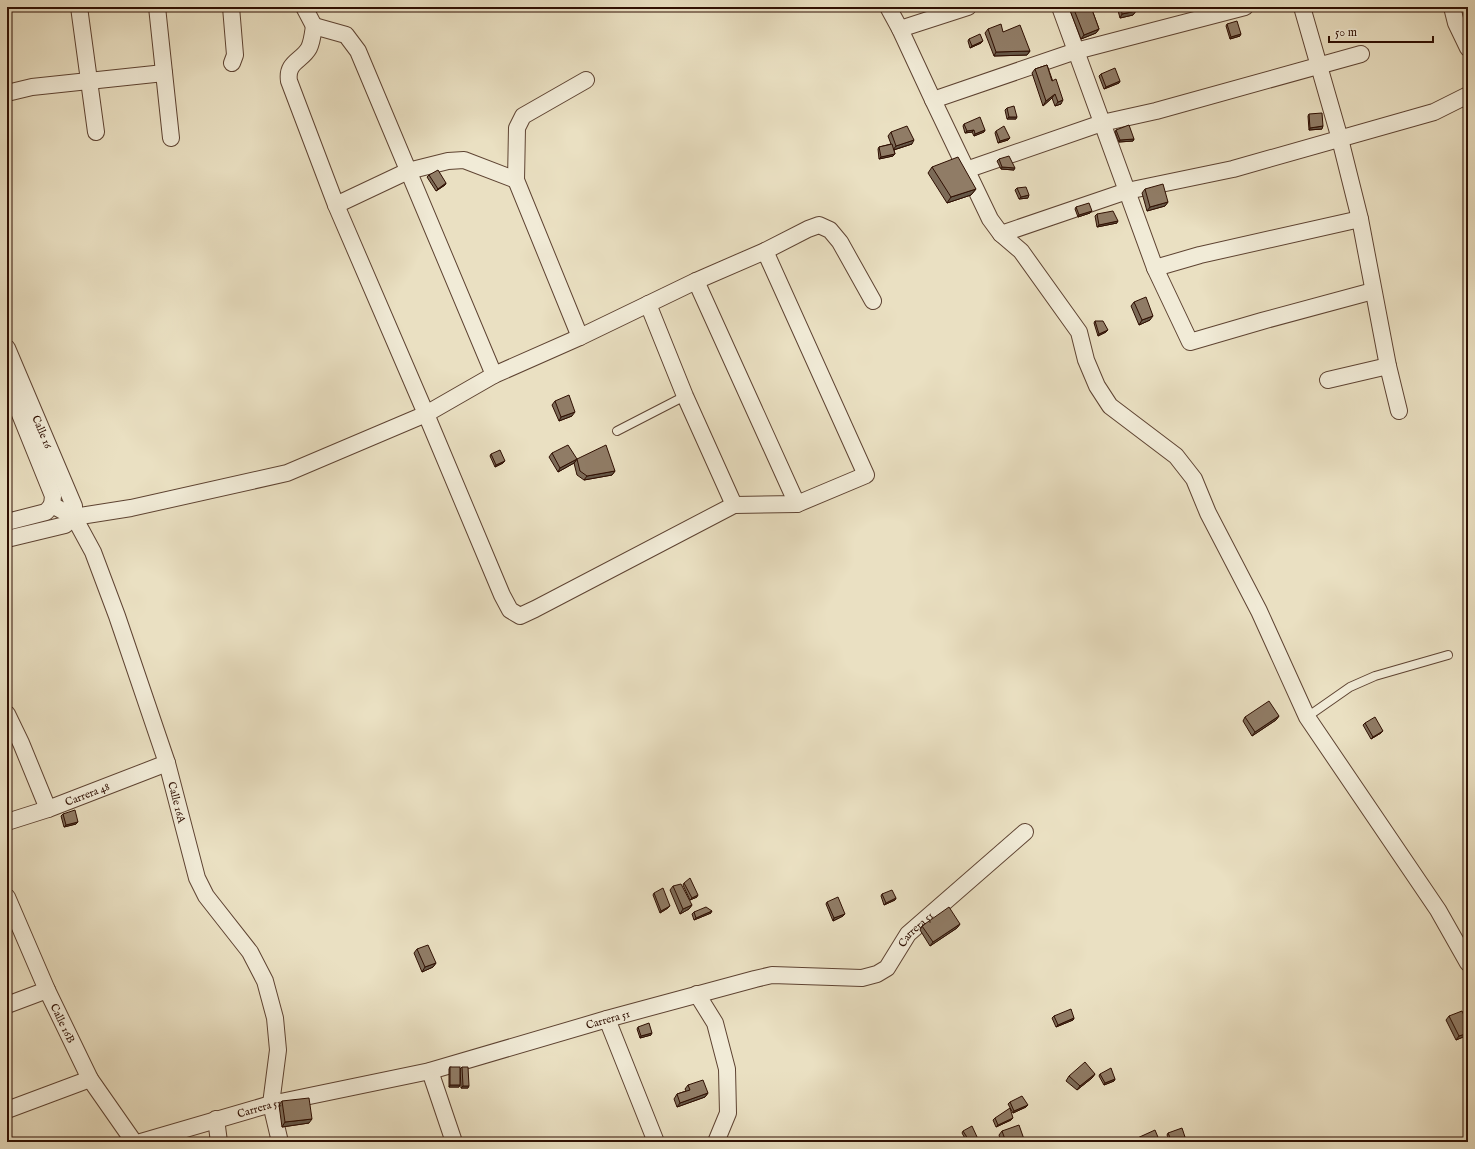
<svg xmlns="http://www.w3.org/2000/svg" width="1475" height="1149" viewBox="0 0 1475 1149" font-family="'IM FELL English',serif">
<rect width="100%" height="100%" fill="#eae0c2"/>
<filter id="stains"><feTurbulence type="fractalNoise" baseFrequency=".005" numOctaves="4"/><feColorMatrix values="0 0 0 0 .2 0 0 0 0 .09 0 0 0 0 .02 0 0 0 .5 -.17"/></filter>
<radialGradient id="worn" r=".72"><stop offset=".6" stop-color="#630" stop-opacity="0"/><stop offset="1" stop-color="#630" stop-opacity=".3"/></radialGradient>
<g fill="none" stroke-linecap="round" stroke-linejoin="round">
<g stroke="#5e4332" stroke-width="10">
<g id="service">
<polyline points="617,431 685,396"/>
<polyline points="1307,717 1350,687 1375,676 1448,655"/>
</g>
</g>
<g stroke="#5e4332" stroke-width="18">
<g id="minor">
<polyline points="79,7 96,132"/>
<polyline points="157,7 171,138"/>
<polyline points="231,7 235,55 232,63"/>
<polyline points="304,7 314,26"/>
<polyline points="888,7 900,29 933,100 990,219 1001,234 1021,251 1079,332 1086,360 1097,386 1110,406 1176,456 1194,479 1208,513 1259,611 1307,717 1438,910 1468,963"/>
<polyline points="1060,7 1155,268 1190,342 1262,321 1373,291"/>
<polyline points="1302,7 1340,139 1360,219 1388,366 1399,411"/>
<polyline points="1452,7 1456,23 1468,48"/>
<polyline points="314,26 346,35 358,51 494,375"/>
<polyline points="900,29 968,7"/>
<polyline points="7,93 32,87 164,73"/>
<polyline points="933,100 1076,51 1245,7"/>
<polyline points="966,170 1102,123 1156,111 1361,54"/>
<polyline points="336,205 408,171 448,161 464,160 516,180"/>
<polyline points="1001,234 1127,191 1233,169 1434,112 1468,95"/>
<polyline points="765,251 808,229 819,225 830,230 840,242 873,301"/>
<polyline points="1155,268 1200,255 1360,219"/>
<polyline points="696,281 797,504"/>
<polyline points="648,304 685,396 734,505"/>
<polyline points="580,337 516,180 517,128 523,116 586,80"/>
<path id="s1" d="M 7,348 L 74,506 L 74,517"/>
<polyline points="1328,380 1388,366"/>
<polyline points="7,382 53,496 52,505"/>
<path id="s2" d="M 52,505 L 74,517 L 93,552 L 117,616 L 167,763 L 197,878 L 206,896 L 250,952 L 265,981 L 275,1018 L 278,1050 L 271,1104 L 280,1142"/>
<path d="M 74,517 L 131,508 L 287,473 L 426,414 L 494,375 L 580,337 L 696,281 L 765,251 L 866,475 L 797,504 L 734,505 L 535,609 L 520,616 L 510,610 L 502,595 L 426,414 L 336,205 L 289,81 C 286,62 302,61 309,48 C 312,42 313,33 314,26"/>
<polyline points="7,522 46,512 52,505"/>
<polyline points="7,539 65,525 74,517"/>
<polyline points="7,714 21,743 48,809"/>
<path id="s3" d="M 7,822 L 48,809 L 167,763"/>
<path id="s4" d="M 7,897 L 47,990 L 90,1079 L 134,1142"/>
<polyline points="697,994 715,1023 727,1069 728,1113 716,1142"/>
<polyline points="7,1005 47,990"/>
<polyline points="607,1019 656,1142"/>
<polyline points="430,1071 454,1142"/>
<polyline points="7,1110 90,1079"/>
<polyline points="216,1119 219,1142"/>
<path id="s5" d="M 141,1142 L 271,1104 L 430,1071 L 607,1019 L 755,979 L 772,975 L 862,978 L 877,974 L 887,968 L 908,934 L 1025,832"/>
</g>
</g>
<use href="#service" stroke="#f1ebd7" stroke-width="8"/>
<use href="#minor" stroke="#f1ebd7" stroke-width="16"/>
</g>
<g fill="#7c6b58" stroke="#2f0f02">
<polygon points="1070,7 1091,7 1099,29 1096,33 1081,39 1069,8"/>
<polygon points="1117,7 1135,7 1136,11 1133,15 1120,18"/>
<polygon points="1227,24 1240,36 1230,39 1226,26"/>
<polygon points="988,29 1003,32 1030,51 1027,55 994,56 985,33"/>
<polygon points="969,39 983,41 981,43 970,48 968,41"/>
<polygon points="1047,65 1061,104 1055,106 1052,98 1043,106 1032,73 1035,69"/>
<polygon points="1101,74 1120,81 1119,83 1104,89 1099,76"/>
<polygon points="1007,108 1016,119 1007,119 1005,110"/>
<polygon points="1309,114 1322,129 1309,130 1308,116"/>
<polygon points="964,124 985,130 984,132 974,136 972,132 965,133 963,126"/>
<polygon points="1116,130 1134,139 1133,141 1119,142 1115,132"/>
<polygon points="996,131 1008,140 998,143 995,133"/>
<polygon points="891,132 912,144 894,150 895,154 893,156 879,159 878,149 879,147 891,144 888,136"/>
<polygon points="999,159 1014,170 1001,169 997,161"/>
<polygon points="932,167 976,189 971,195 947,203 928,173"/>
<polygon points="429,175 446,183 445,185 436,191 427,177"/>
<polygon points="1017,188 1028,198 1019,199 1015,190"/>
<polygon points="1145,189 1168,202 1165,206 1147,211 1142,193"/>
<polygon points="1076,207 1092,211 1090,213 1078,217 1075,209"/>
<polygon points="1097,214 1117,223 1097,227 1095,216"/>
<polygon points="1134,302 1150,320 1139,325 1131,306"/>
<polygon points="1095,321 1108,330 1106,332 1098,336 1094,323"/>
<polygon points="555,401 572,416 559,421 552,405"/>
<polygon points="552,453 574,463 558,472 549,457"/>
<polygon points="491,454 503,463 495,467 490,456"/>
<polygon points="577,459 615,471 612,475 584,480 577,475 574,463"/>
<polygon points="1279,716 1276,720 1252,736 1243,721 1245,717"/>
<polygon points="1365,723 1383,731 1381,733 1371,739 1363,725"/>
<polygon points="63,814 78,822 76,824 64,827 61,816"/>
<polygon points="684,883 697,897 690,900 683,885"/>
<polygon points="673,886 692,905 689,909 680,914 670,890"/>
<polygon points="654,893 670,906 668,908 660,913 653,895"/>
<polygon points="882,894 896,898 895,900 884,905 881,896"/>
<polygon points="827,902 845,914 843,916 833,921 826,904"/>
<polygon points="694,912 711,913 694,920 692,914"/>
<polygon points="960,924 957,928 930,946 920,930 922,926"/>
<polygon points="417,949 436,963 433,967 422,972 414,953"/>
<polygon points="1054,1016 1074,1018 1073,1020 1056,1027 1052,1018"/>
<polygon points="1449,1016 1468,1024 1468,1035 1456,1040 1446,1020"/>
<polygon points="638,1027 651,1035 640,1038 637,1029"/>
<polygon points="450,1067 460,1069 462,1067 468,1088 461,1088 460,1069 459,1087 449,1087 449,1069"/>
<polygon points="1095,1074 1092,1078 1077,1090 1066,1081 1069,1076"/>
<polygon points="1100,1074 1115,1079 1114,1081 1104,1085 1099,1076"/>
<polygon points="688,1085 708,1093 705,1097 677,1107 674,1099 677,1094 686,1091 685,1089"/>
<polygon points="282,1101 309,1123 282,1127 279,1105"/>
<polygon points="1010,1102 1026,1107 1013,1113 1008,1104"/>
<polygon points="995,1118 1011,1120 996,1127 993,1120"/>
<polygon points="963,1131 977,1141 976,1142 967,1142 962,1133"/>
<polygon points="1002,1131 1025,1142 1001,1142 999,1135"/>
<polygon points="1168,1133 1184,1139 1178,1142 1170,1142 1167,1135"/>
</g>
<g fill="#655747" stroke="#2f0f02">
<polygon points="1136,11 1133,15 1120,18 1122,14"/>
<polygon points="1099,29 1096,33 1081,39 1084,35"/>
<polygon points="1241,34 1240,36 1230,39 1231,37"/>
<polygon points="983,41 981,43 970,48 972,46"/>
<polygon points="1030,51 1027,55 994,56 996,52"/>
<polygon points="1120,81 1119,83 1104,89 1106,87"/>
<polygon points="1055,94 1052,98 1043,106 1046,101"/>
<polygon points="1063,100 1061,104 1055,106 1058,102"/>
<polygon points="1009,117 1017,117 1016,119 1007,119"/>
<polygon points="1323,126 1322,129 1309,130 1310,128"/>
<polygon points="974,130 972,132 965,133 967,131"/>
<polygon points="985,130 984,132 974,136 975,134"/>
<polygon points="1010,138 1008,140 998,143 1000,141"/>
<polygon points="1134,139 1133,141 1119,142 1120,140"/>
<polygon points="914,140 912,144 893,150 896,146"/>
<polygon points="895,154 893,156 879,159 881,157"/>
<polygon points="1002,167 1015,168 1014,170 1001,169"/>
<polygon points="446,183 445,185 436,191 438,189"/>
<polygon points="976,189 971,195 947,203 951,197"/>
<polygon points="1029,195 1028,198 1019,199 1021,197"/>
<polygon points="1168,202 1165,206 1147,211 1150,207"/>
<polygon points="1092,211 1090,213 1078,217 1079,215"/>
<polygon points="1118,221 1117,223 1097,227 1099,225"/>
<polygon points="1153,316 1150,320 1139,325 1142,320"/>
<polygon points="1108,330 1106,332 1098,336 1099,334"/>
<polygon points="575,412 572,416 559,421 561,417"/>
<polygon points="577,459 574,463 558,472 560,468"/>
<polygon points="505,461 503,463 495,467 496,465"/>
<polygon points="615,471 612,475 584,480 587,476"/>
<polygon points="1279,716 1276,720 1252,736 1255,732"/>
<polygon points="1383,731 1381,733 1371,739 1373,737"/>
<polygon points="78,822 76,824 64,827 66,825"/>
<polygon points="698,895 697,897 690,900 692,898"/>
<polygon points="896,898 895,900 884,905 886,903"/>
<polygon points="692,905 689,909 680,914 683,909"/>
<polygon points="670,906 668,908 660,913 661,911"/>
<polygon points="712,911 711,913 694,920 696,918"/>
<polygon points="845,914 843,916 833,921 834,918"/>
<polygon points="960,924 957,928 930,946 933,942"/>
<polygon points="436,963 433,967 422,972 425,967"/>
<polygon points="1074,1018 1073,1020 1056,1027 1058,1025"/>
<polygon points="652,1033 651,1035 640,1038 641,1036"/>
<polygon points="1468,1033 1468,1035 1456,1040 1459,1036"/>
<polygon points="1095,1074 1092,1078 1077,1090 1080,1086"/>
<polygon points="1115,1079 1114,1081 1104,1085 1105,1083"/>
<polygon points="450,1085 460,1085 459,1087 449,1087"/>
<polygon points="463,1086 469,1086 468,1088 461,1088"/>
<polygon points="708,1093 705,1097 677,1107 680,1103"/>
<polygon points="1028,1105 1026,1107 1013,1113 1014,1111"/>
<polygon points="1013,1118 1011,1120 996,1127 998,1125"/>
<polygon points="312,1119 309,1123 282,1127 285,1122"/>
<polygon points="1185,1137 1184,1139 1178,1142 1176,1142"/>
</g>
<g fill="#907c66" stroke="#2f0f02">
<polygon points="1073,7 1091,7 1099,29 1084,35"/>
<polygon points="1121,7 1135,7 1136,11 1122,14"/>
<polygon points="1237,21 1241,34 1231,37 1227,24"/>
<polygon points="1001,24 1003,32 1020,25 1030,51 996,52 988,29"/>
<polygon points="980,34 983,41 972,46 969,39"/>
<polygon points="1047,65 1052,81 1056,79 1063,100 1058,102 1055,94 1046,101 1035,69"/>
<polygon points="1115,68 1120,81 1106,87 1101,74"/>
<polygon points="1014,106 1017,117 1009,117 1007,108"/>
<polygon points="1322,113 1323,126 1310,128 1309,114"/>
<polygon points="980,117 985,130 975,134 974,130 967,131 964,124"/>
<polygon points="1129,125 1134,139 1120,140 1116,130"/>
<polygon points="907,126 914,140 896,146 891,132"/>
<polygon points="1004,126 1010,138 1000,141 996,131"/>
<polygon points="892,144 895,154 881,157 879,147"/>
<polygon points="1009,156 1015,168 1002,167 999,159"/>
<polygon points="958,157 976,189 951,197 932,167"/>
<polygon points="438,170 446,183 438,189 429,175"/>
<polygon points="1163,184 1168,202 1150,207 1145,189"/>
<polygon points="1026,187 1029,195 1021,197 1017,188"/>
<polygon points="1089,203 1092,211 1079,215 1076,207"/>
<polygon points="1113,211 1118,221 1099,225 1097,214"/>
<polygon points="1146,297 1153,316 1142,320 1134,302"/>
<polygon points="1095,321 1103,321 1108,330 1099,334"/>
<polygon points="569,395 575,412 561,417 555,401"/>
<polygon points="568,445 577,459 560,468 552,453"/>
<polygon points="606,445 615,471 587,476 580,471 577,459"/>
<polygon points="500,450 505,461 496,465 491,454"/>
<polygon points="1269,701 1279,716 1255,732 1245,717"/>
<polygon points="1375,717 1383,731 1373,737 1365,723"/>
<polygon points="75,810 78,822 66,825 63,814"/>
<polygon points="690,878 698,895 692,898 684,883"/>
<polygon points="681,884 692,905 683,909 673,886"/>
<polygon points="663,888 670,906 661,911 654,893"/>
<polygon points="892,890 896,898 886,903 882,894"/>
<polygon points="838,897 845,914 834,918 827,902"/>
<polygon points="706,907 712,911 696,918 694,912"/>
<polygon points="949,907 960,924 933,942 922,926"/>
<polygon points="428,945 436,963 425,967 417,949"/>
<polygon points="1071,1009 1074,1018 1058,1025 1054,1016"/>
<polygon points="1462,1011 1468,1024 1468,1033 1459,1036 1449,1016"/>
<polygon points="649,1023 652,1033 641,1036 638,1027"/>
<polygon points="1085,1062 1095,1074 1080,1086 1069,1076"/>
<rect x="450" y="1067" width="10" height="18"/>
<polygon points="462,1067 468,1067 469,1086 463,1086"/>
<polygon points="1111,1068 1115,1079 1105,1083 1100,1074"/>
<polygon points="703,1080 708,1093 680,1103 677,1094 690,1090 688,1085"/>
<polygon points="1022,1096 1028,1105 1014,1111 1010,1102"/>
<polygon points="309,1098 312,1119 285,1122 282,1101"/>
<polygon points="1010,1108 1013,1118 998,1125 995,1118"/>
<polygon points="1019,1125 1025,1142 1006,1142 1002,1131"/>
<polygon points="972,1126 978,1139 975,1142 970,1142 963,1131"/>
<polygon points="1182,1128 1185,1137 1176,1142 1172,1142 1168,1133"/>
<polygon points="1155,1130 1160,1142 1134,1142 1133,1140"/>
<polygon points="390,1139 391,1142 366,1142 366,1141"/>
</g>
<g text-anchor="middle" stroke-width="3.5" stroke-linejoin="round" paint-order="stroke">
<g font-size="11" fill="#2f0f02" stroke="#f1ebd7">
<text dy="4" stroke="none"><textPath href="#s1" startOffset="91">Calle 16</textPath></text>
<text dy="4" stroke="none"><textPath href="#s3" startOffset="85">Carrera 48</textPath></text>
<text dy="4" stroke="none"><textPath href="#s2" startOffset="329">Calle 16A</textPath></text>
<text dy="4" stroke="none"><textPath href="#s5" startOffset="819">Carrera 51</textPath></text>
<text dy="4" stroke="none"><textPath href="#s5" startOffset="483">Carrera 51</textPath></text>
<text dy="4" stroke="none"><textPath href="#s4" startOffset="138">Calle 16B</textPath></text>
<text dy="4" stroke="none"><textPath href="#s5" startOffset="123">Carrera 51</textPath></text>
</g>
</g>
<rect width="1475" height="1149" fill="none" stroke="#eae0c2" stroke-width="24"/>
<rect x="8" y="8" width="1459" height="1133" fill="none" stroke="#2f0f02" stroke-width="2"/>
<rect x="12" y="12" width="1451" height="1125" fill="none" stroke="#2f0f02"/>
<path d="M1329 36v6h104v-6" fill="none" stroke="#2f0f02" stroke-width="2"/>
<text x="1335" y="36" font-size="12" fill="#2f0f02" stroke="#f1ebd7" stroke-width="3" paint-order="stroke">50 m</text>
<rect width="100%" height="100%" filter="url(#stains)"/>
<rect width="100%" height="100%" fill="url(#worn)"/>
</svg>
